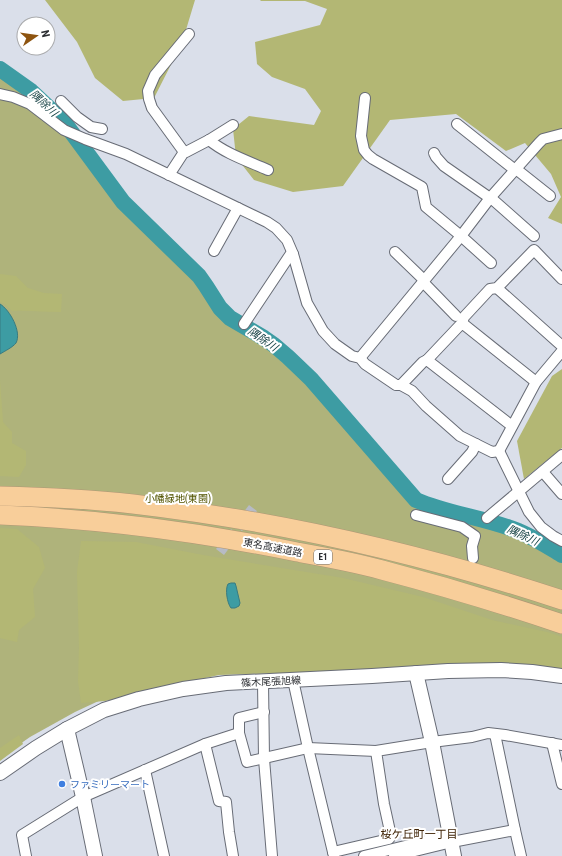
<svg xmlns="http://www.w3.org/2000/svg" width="562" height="856" viewBox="0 0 562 856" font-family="'Roboto Condensed','Noto Sans JP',sans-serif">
<rect width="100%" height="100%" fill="#dadfea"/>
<polygon fill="#afb37b" points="0,72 31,93 83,142 120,197 200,281 229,326 246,326 262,332 289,354 323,388 426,508 489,525 525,537 562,556 562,666 226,671 105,698 75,712 30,737 0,758"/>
<g fill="#b3b774">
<polygon points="45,0 195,0 182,43 154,98 123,101 95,78 77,42"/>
<polygon points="260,0 562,0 562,224 548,218 561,197 551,174 525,143 506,151 456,114 390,120 343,186 293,192 254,180 236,157 233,129 249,116 314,125 321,111 305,89 272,77 257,64 255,42 320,25 327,9 305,1 261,1"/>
<path d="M 0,274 L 16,276 L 28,288 L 44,293 L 62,294 L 61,312 C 44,312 28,310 12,311 L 6,305 L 0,302 Z"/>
<polygon points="562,369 562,448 524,479 517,441 552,376"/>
<polygon points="0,380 3,422 12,432 12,443 26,451 26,465 19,477 0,476"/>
<polygon points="0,528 17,529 39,547 45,568 33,589 35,617 19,630 17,642 0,638"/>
<polygon points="81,541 136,542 203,555 343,578 423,597 492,620 547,632 562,637 562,669 367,673 282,673 219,675 178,684 148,693 105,701 81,703 78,681 79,648 77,572"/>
<polygon points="19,735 23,744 0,761 0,748"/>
</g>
<g fill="#3d9ca3" stroke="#387b81">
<path d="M 0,304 C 10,310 22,332 16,343 C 13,347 5,351 0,354 Z"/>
<path d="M 231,583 L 235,583 L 236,586 L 240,603 L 239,606 L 235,608 L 231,608 C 227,603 225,589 228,584 Z"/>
</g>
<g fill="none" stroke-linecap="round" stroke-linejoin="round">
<path stroke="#3d9ca3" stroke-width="16" d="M 0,69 L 31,91 L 64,122 L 123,202 L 199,276 L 206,286 L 220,308 L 230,318 L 264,338 L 274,345 L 288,357 L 311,379 L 416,500 C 446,513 479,517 510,528 C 529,534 545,545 562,555"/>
<polyline stroke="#b7bbc5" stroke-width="10" stroke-dasharray="10 5" stroke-linecap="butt" points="220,552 253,508"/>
<g stroke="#686c76" stroke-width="12">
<g id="street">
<polyline points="0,94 13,97 30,104 64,130 85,139 126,154 267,222 276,228 287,240 293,254 307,303 323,331 335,344 352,356 360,358 365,364 396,385 401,385 412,391 426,406 460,436 492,452 499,451"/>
<polyline points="365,98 361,136 364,150 368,155 373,159 422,187 426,207 461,236 491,263"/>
<polyline points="61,101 77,117 91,127 102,129"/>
<polyline points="457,124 515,170"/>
<path d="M 209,140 C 226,154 248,161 268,170"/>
<polyline points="184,152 186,152 209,140 233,125"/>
<polyline points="434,153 436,157 444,166 490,198"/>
<polyline points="516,169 550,196"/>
<polyline points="169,175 184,152 152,108 149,99 148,91 155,75 189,34"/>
<polyline points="491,198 534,236"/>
<polyline points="214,251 238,208"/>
<polyline points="395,252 424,280"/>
<polyline points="423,282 456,316"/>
<polyline points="497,288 562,346"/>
<polyline points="462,323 464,317 490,289 497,288 534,250 562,279"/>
<polyline points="244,324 290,255 293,254"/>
<polyline points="360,358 461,236 490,198 539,143 543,139 562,134"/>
<polyline points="401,385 423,362 427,360"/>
<polyline points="512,426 427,360 462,323 536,382"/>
<polyline points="499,451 536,382 562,351"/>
<polyline points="499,451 529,512 541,527 553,536 562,541"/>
<polyline points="543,472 562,494"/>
<polyline points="448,479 472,452 476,444"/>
<polyline points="416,515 462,527 475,536 472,546 473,558"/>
<polyline points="487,518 562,455"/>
<polyline points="293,680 308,748 333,852"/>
<polyline points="263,682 264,759 272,856"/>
<polyline points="264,712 239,718 239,733 247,762 308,748 376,751"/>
<polyline points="495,734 515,830 521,856"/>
<polyline points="552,743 562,784"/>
<polyline points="205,744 219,801 226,802 229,832 233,856"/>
<polyline points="145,770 164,856"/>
<polyline points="26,856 22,835 83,797 205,744 239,733"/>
<polyline points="334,856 333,852 389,839 391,836 384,804 376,751 432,742 472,737 488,733 505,735 562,745"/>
<polyline points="364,856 450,835"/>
<polyline points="394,856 452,842 515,830"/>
</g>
</g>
<g stroke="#686c76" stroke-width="16">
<g id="secondary">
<polyline points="416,673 432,742 454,856"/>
<polyline points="67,729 83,797 95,856"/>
<polyline points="0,773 36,748 67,729 104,710 139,699 183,689 226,683 372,676 448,671 501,670 532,672 562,676"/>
</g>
</g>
<g stroke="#b09675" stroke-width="20">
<g id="highway">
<path d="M 0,496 C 44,497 89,499 133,504 C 279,521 423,554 562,600"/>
<path d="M 0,515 C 100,519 199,532 297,552 C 325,557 354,562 382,570 C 443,586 503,604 562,624"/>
</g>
</g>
<use href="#street" stroke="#fff" stroke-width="10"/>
<use href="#secondary" stroke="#fff" stroke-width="14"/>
<use href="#highway" stroke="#f8ce9a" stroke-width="19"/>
</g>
<circle fill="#3f7fe0" stroke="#fff" stroke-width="1.5" cx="62" cy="784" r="4"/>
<g text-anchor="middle" stroke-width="4" stroke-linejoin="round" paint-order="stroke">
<rect fill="#fff" stroke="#6b6c6f" stroke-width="1" x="314" y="550" width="18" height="14" rx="3"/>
<g font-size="9" font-weight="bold" fill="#2b2d31">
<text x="323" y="560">E1</text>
</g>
<g font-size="10" fill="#525400" stroke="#fff">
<text x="178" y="502">小幡緑地(東園)</text>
</g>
<g font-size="10" fill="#2b2d31" stroke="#fff">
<text transform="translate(273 547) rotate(11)" y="4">東名高速道路</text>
<text transform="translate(271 681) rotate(-3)" y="4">篠木尾張旭線</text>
</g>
<g font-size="10" fill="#366cbe" stroke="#fff" text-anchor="start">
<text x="70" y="788">ファミリーマート</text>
</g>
<g font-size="11" font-style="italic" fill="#0d3a3d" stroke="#fff">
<text transform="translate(44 103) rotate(43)" y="4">隅除川</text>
<text transform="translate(263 339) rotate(34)" y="4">隅除川</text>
<text transform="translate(523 535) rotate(25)" y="4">隅除川</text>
</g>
<g font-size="11" fill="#3e2204" stroke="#fff">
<text x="419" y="838">桜ケ丘町一丁目</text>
</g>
</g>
<g transform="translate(36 36) rotate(77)"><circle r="19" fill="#ffffff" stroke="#aaabad"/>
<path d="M0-3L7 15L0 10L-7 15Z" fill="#8e5410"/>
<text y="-6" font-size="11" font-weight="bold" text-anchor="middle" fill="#2b2d31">N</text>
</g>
</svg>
